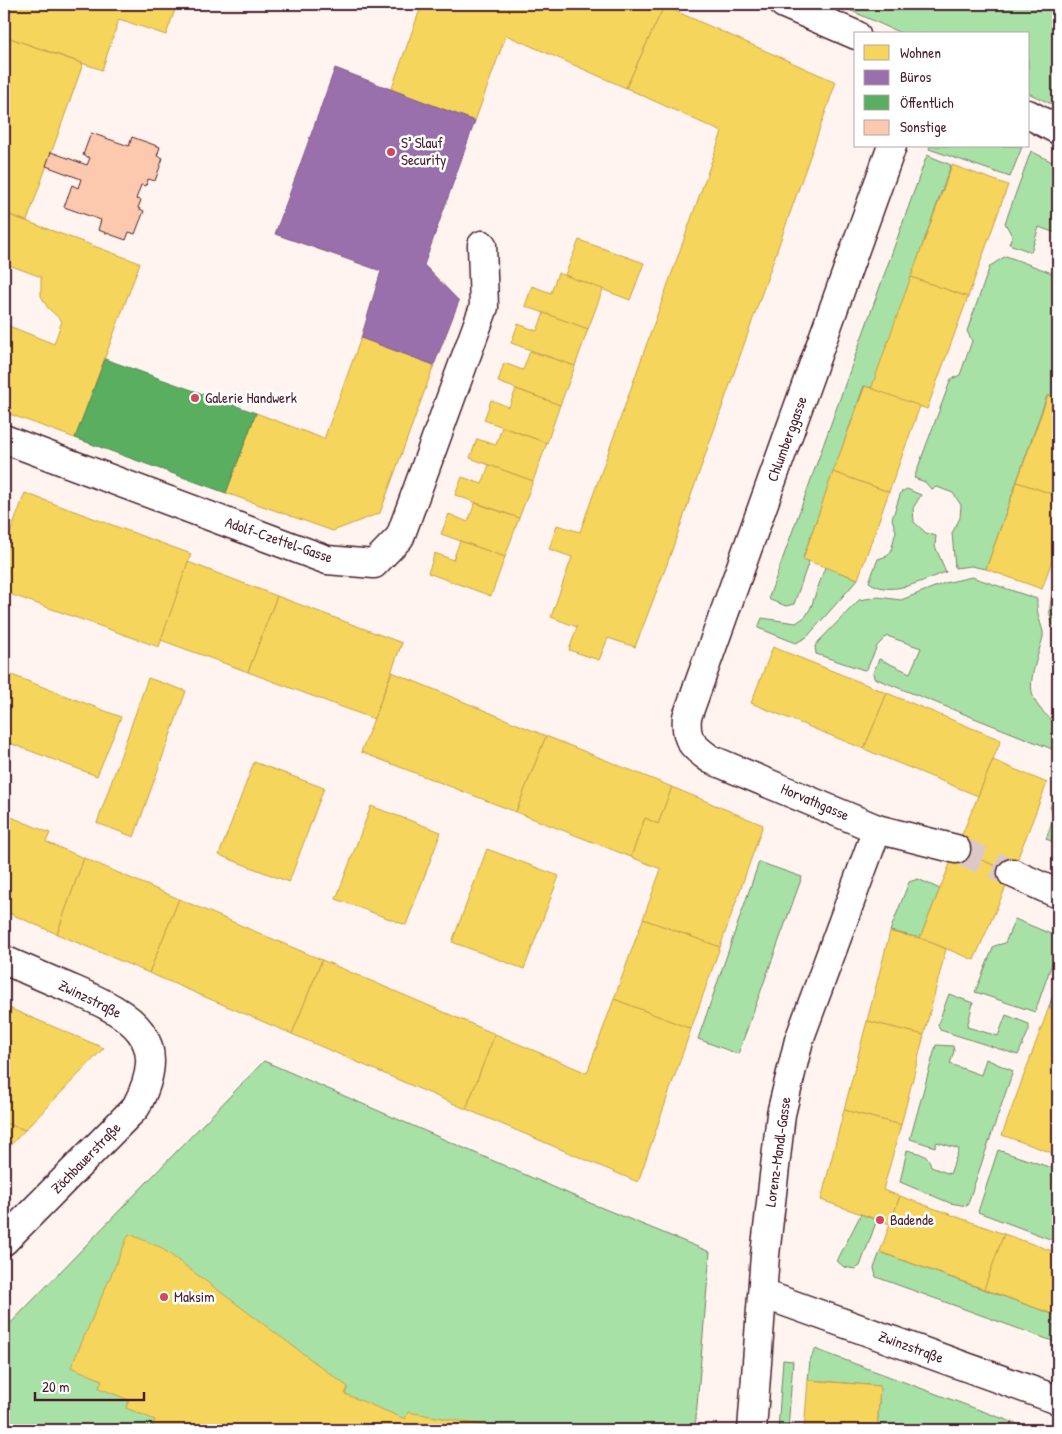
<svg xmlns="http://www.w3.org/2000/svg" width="1062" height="1434" viewBox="0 0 1062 1434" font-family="'Patrick Hand',sans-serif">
<rect width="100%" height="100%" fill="#fff4ef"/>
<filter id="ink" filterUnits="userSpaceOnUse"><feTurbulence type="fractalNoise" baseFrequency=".02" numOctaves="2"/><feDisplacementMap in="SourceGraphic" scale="10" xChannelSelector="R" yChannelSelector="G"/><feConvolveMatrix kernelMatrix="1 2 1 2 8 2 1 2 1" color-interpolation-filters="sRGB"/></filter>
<g filter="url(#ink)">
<g fill="#a7e1a6" stroke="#788068">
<polygon points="836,4 1058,4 1058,107 1028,93 1028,34 903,34"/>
<polygon points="930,146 1021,146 1022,147 1010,177 929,149"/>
<polygon points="1031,151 1058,165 1058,234 1039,227 1031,252 1009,244 1012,236 1005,223"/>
<polygon points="927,155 951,165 872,388 864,386 803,558 809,561 794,604 786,606 770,600 769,597"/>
<polygon points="1006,256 1052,273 1058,256 1058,392 1056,398 1047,396 986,569 971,566 955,568 952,533 960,518 961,505 953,493 937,487 931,489 925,482 914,478 951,379 960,375 972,341 967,331 990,266"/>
<path d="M 907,489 L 921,495 L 913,508 L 914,522 L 926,533 L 936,536 L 935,546 L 946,572 C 923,580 891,598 869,582 L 878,559 L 887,556 L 891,551 L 896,531 L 892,519 L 901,492 Z"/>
<polygon points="825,567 858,579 807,637 796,643 758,628 762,618 796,623 806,616 811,607"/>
<path d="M 972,577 L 1037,599 C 1036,612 1040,620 1043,632 C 1044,636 1041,644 1040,647 C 1029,686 1023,698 1058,725 L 1057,751 L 874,678 L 873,673 L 879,659 L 910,673 L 921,648 L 887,636 L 877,646 L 867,669 L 864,670 L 816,654 L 815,646 L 819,641 L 859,600 L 878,597 L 901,600 L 945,583 Z"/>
<path d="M 1058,578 L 1058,630 C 1043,616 1052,596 1058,578 Z"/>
<polygon points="1058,788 1058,844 1046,839 1054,816 1050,807"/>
<polygon points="759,862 802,877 738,1054 698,1039"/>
<polygon points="918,879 940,889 920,938 890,931 909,882"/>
<polygon points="1015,919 1058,937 1058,946 1035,1012 975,992 994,946 1005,943"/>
<polygon points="1058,979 1058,1011 1049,1007"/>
<polygon points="949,994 973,1003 967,1027 998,1036 1006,1015 1029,1024 1029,1030 1018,1055 940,1030 938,1024"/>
<path d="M 936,1045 L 953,1046 L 954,1051 L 950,1064 L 981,1075 L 986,1059 L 1013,1071 L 967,1206 L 950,1203 L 900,1182 L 907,1150 C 918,1153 930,1154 931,1167 L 950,1174 L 959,1149 L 937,1142 L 935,1147 L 910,1139 Z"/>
<polygon points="264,1061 590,1203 710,1252 695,1430 25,1430 4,1418 4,1330"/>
<polygon points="998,1150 1058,1170 1058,1242 978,1212"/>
<polygon points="861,1214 877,1220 860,1266 855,1269 844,1267 837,1261"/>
<polygon points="880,1252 1058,1316 1058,1343 876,1277 874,1268"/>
<polygon points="815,1349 1020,1425 1018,1430 877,1430 880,1386 808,1380 810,1360"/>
<polygon points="783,1360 793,1361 788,1430 778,1430"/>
</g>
<g fill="#f6d55c" stroke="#c29e4d">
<polygon points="9,4 177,4 166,35 119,19 102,70 4,36 4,19"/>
<polygon points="422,4 660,4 664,6 626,88 506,35 475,121 391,90"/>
<polygon points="664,6 836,82 666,567 635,647 608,638 599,660 569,650 577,627 551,617 572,557 549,549 557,525 580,532 722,132 626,88"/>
<polygon points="4,36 83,64 27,221 4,213"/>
<polygon points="952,165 1008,185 968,297 911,277"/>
<polygon points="4,213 140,263 75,438 4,412 4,324 54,344 62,321 48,308 41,296 41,277 4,263"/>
<polygon points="579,240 644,263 630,300 565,275"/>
<polygon points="558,273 603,289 588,329 525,306 532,286 551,293"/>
<polygon points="911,277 968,297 927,409 871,389"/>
<polygon points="544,313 588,329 575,366 511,343 518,324 537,331"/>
<polygon points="361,338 434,365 380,513 333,531 226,493 256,413 324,439"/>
<polygon points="530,351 575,366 560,405 498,382 504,363 523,370"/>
<polygon points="865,386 920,406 889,492 833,472"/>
<polygon points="516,389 560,405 547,443 484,420 491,400 509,407"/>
<polygon points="1048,395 1058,399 1058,496 1017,482"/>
<polygon points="502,427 547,443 533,481 470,458 477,439 496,445"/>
<polygon points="489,465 533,481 519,518 455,495 462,477 482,484"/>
<polygon points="833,472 889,492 858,579 803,559"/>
<polygon points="1017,482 1058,496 1058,543 1042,589 986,569"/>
<polygon points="25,493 191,554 159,647 4,592 4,550"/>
<polygon points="475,503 519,518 505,557 441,534 449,514 468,522"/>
<polygon points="460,541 505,557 491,596 428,573 435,553 453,560"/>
<polygon points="188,562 277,596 248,672 161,640"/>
<polygon points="277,596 402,643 374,719 248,672"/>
<polygon points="773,647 887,693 864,749 751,703"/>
<polygon points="4,672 121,717 97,776 4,741"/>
<polygon points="392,672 546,736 516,812 361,752"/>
<polygon points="148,678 186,691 134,837 97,823"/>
<polygon points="887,693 1001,740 978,796 864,749"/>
<polygon points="546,736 672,787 658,824 645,818 631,857 516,812"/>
<polygon points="993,760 1047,783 1012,873 956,849"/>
<polygon points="254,762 324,788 289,882 219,855"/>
<polygon points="672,787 763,825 720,947 643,919 661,869 631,857 645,818 658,824"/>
<polygon points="371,806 441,832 406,925 336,899"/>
<polygon points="4,814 50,833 46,842 84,858 57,934 4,911"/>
<polygon points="487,849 559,876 524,969 452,942"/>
<polygon points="956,849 1012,873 974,960 920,938"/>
<polygon points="84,858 179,899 149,973 57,934"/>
<polygon points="179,899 322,960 292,1034 149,973"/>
<polygon points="643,919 720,947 691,1029 614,999"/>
<polygon points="890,932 920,938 946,949 924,1035 867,1021"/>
<polygon points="322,960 495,1034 466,1109 292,1034"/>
<polygon points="614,999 691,1029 638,1182 466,1109 495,1034 587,1073"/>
<polygon points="4,1006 104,1048 25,1130 4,1123"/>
<polygon points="1049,1007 1058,1011 1058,1155 1002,1135"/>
<polygon points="867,1021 924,1035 901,1125 844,1110"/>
<polygon points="844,1110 901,1125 883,1190 900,1196 890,1224 821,1200"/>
<polygon points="4,1123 25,1130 4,1152"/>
<polygon points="900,1196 1004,1234 984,1289 880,1252"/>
<polygon points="129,1234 160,1247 348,1387 345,1394 405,1419 408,1412 510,1430 159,1430 152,1427 155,1420 126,1408 129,1400 99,1388 102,1380 71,1367"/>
<polygon points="1004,1234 1058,1253 1058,1316 984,1289"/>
<polygon points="808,1380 880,1386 877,1430 804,1430"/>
</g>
<polygon fill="#9970ab" stroke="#815885" points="335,68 475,121 424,265 459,301 434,365 361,338 381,271 275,234"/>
<polygon fill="#5aae61" stroke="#558351" points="105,359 256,413 226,493 75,438"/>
<polygon fill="#fdc9ae" stroke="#4a1f2b" points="91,133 129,146 132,137 160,147 157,156 163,158 155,181 148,179 146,186 141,185 136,199 141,200 138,208 144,211 135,234 129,232 126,240 98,230 101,220 64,207 72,185 78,188 81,179 46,166 51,152 87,165 90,158 83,155"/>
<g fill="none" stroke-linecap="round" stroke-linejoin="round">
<polyline stroke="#dbc9c8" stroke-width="28" stroke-dasharray="28 14" stroke-linecap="butt" points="956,849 1012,873"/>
<g stroke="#4a1f2b" stroke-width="31">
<g id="minor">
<polyline points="784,4 856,35"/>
<polyline points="1028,114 1058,130"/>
<path d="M 892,146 L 687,717 C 685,740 692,746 710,759 L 877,829 L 956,849"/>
<polyline points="4,439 327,560 374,564 400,537 484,307 482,245"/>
<polyline points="1012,873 1058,894"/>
<path d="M 4,960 C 27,970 50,980 74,990 C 132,1015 173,1038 136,1107 L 4,1241"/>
<polyline points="763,1294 1058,1400"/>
<polyline points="752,1430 765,1255 781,1114 799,1040 877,829"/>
</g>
</g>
<use href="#minor" stroke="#fff" stroke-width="28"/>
</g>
</g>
<g fill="#d1495b" stroke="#fff" stroke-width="2">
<circle cx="391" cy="152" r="5"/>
<circle cx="195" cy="398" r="5"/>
<circle cx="880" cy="1220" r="5"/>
<circle cx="164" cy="1297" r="5"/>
</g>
<g text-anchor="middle" stroke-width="5" stroke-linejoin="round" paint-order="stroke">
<g font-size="15" fill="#4a1f2b" stroke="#fff" text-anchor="start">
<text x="401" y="148">S³ Slauf<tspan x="401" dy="17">Security</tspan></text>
<text x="205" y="403">Galerie Handwerk</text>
<text x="890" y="1225">Badende</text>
<text x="174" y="1302">Maksim</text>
</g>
<g font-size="15" fill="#4a1f2b" stroke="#fff">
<text transform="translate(787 439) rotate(-70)" y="5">Chlumberggasse</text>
<text transform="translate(279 540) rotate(19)" y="5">Adolf-Czettel-Gasse</text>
<text transform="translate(815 802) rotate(23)" y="5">Horvathgasse</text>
<text transform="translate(90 999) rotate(26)" y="5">Zwinzstraße</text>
<text transform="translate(778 1152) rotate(-82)" y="5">Lorenz-Mandl-Gasse</text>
<text transform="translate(86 1158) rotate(-46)" y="5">Zöchbauerstraße</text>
<text transform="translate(911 1347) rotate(20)" y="5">Zwinzstraße</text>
</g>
</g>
<rect width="1062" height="1434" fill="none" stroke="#fff" stroke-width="20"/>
<rect x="10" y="10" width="1042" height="1414" fill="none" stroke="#4a1f2b" stroke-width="2" filter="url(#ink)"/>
<rect x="854" y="32" width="175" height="115" fill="#ffffff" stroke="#b7a5aa"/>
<rect x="864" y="45" width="25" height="15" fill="#f6d55c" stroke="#b7a5aa"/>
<text x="900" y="58" font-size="15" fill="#4a1f2b">Wohnen</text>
<rect x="864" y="70" width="25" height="15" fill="#9970ab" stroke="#b7a5aa"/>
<text x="900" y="82" font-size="15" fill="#4a1f2b">Büros</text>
<rect x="864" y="95" width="25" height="15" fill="#5aae61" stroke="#b7a5aa"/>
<text x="900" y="108" font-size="15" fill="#4a1f2b">Öffentlich</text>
<rect x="864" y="120" width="25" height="15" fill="#fdc9ae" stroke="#b7a5aa"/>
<text x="900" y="132" font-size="15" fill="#4a1f2b">Sonstige</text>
<path d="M35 1392v8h109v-8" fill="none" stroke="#4a1f2b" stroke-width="2.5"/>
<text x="42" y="1392" font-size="15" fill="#4a1f2b" stroke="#ffffff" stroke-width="4" paint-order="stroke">20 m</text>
</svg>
